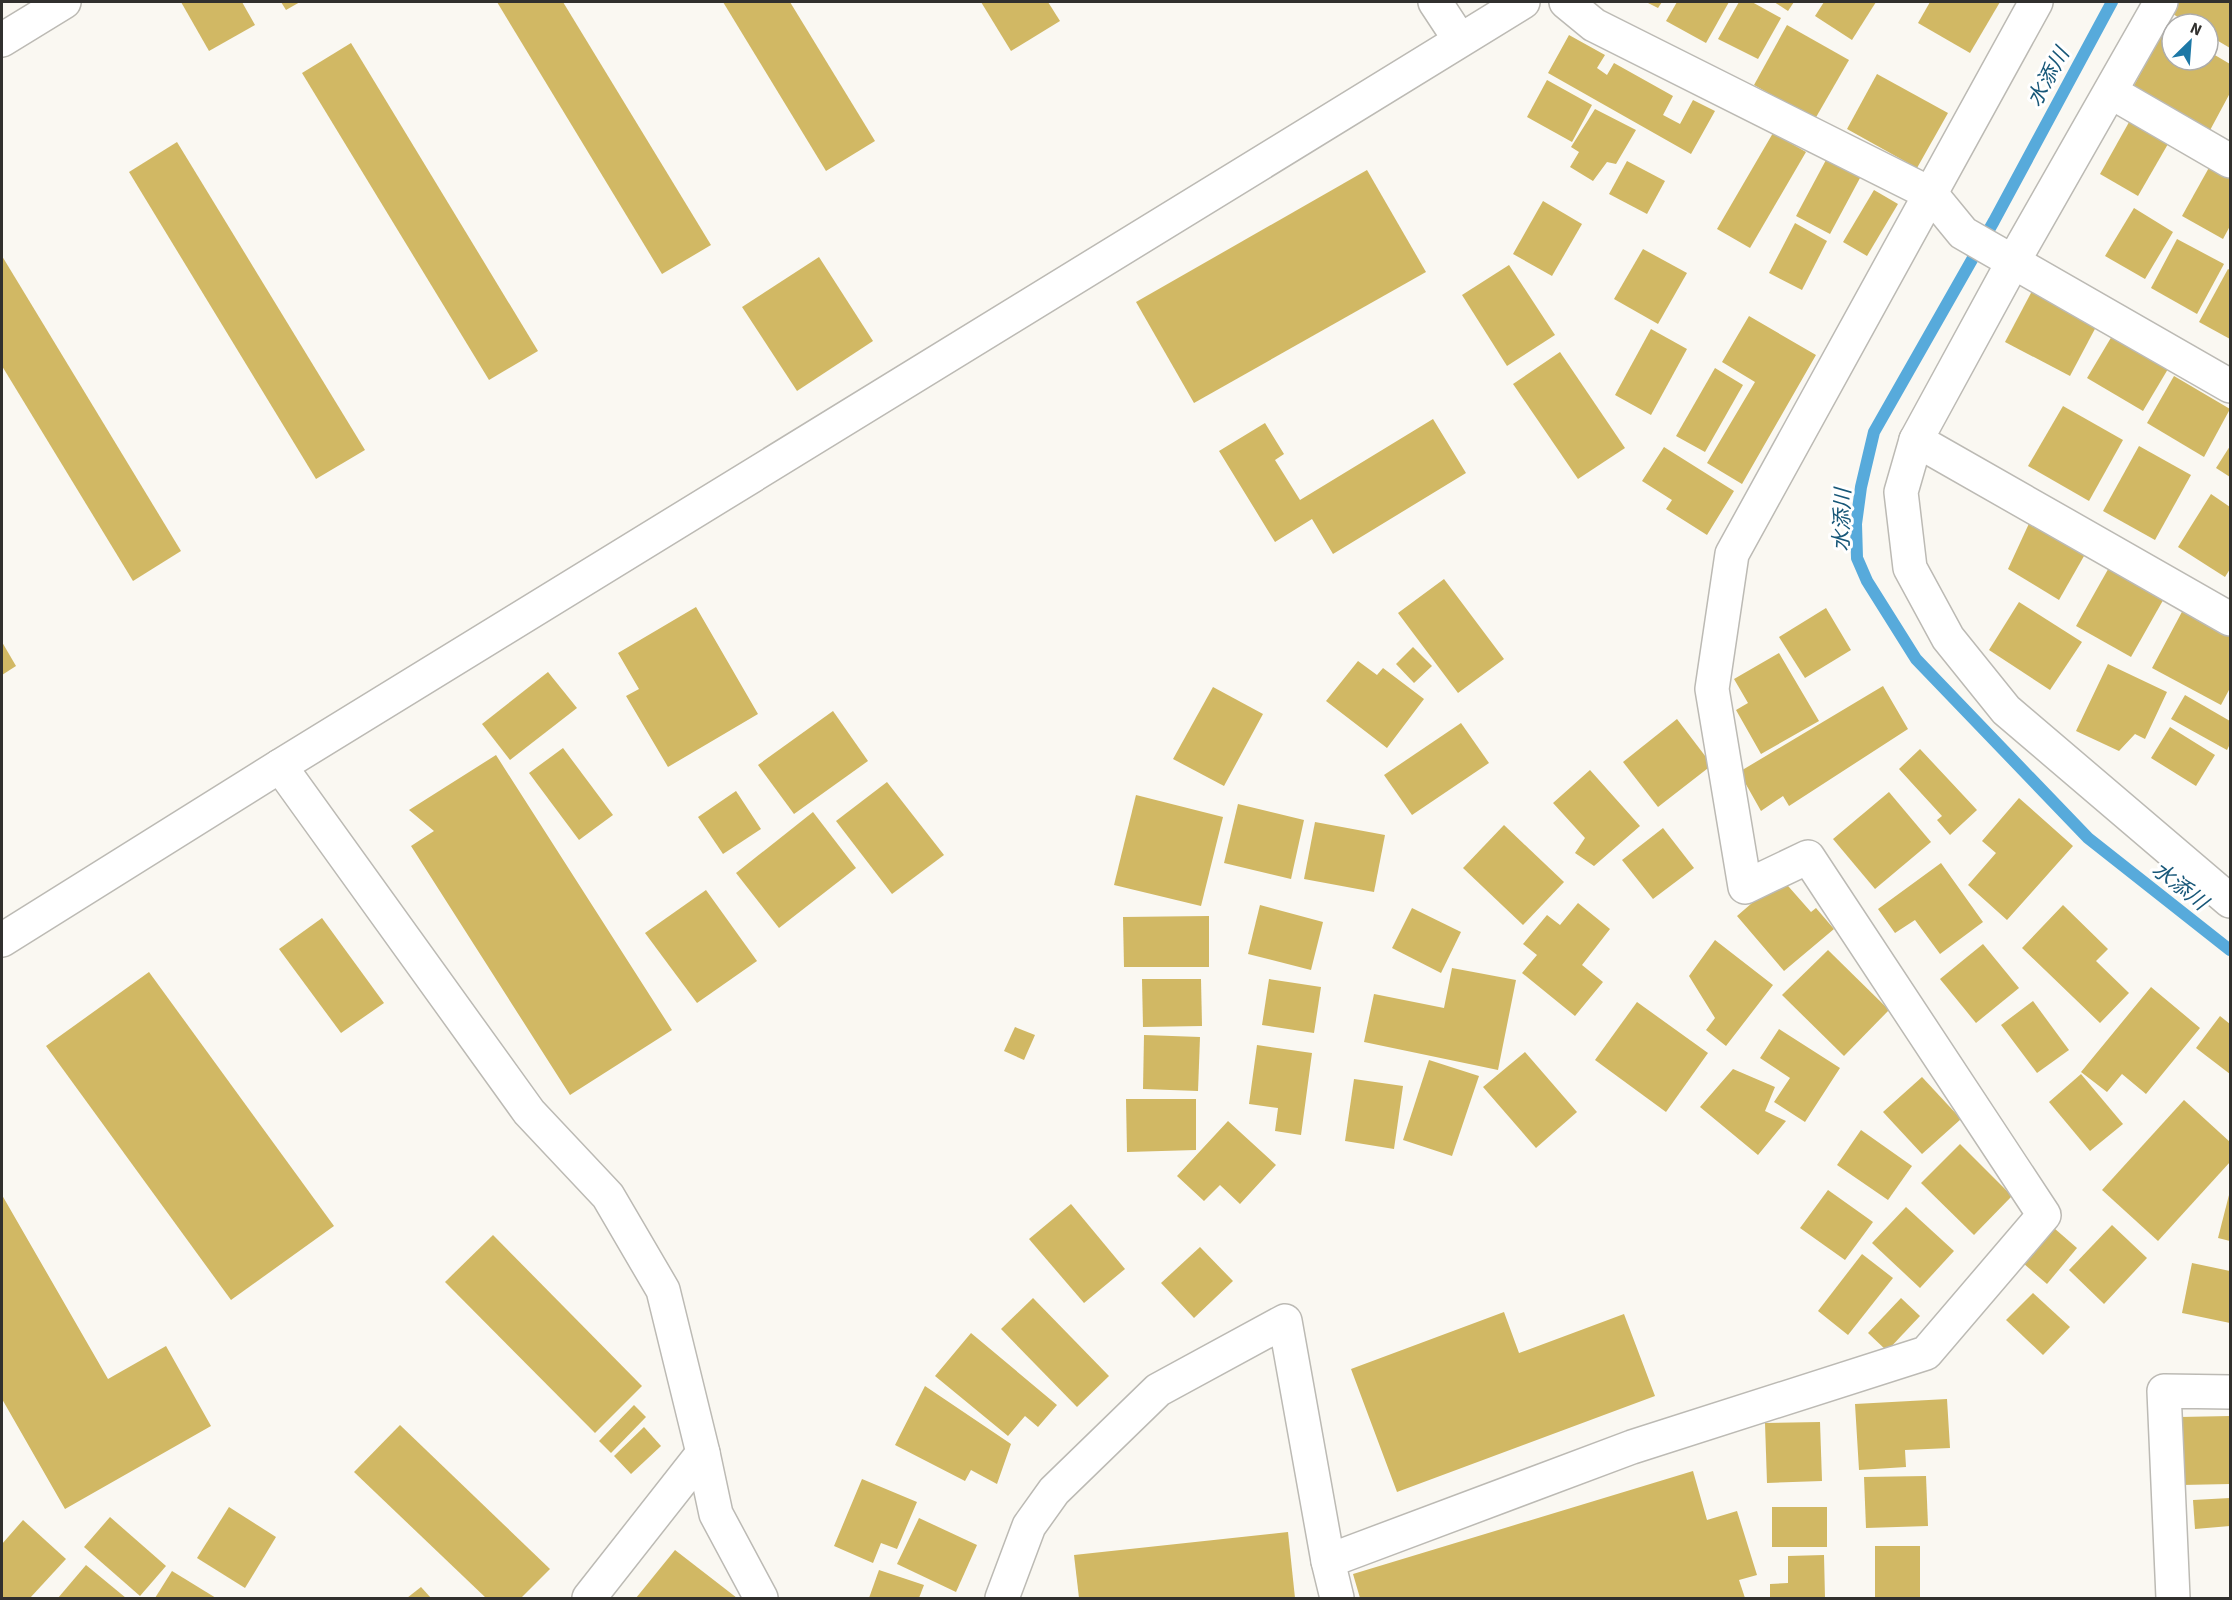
<svg xmlns="http://www.w3.org/2000/svg" width="2232" height="1600" viewBox="0 0 2232 1600" font-family="'Source Sans 3','Noto Sans JP',sans-serif">
<rect width="100%" height="100%" fill="#faf8f2"/>
<g fill="none" stroke-linecap="round" stroke-linejoin="round">
<polyline stroke="#57aadb" stroke-width="12" points="2112,2 1994,221 1874,432 1861,487 1856,524 1857,558 1867,581 1916,659 2088,838 2230,950"/>
</g>
<g fill="#d1b864">
<polygon points="181,2 242,2 255,25 209,51"/>
<polygon points="281,2 300,2 286,10"/>
<polygon points="497,2 563,2 711,245 662,274"/>
<polygon points="723,2 790,2 875,141 826,171"/>
<polygon points="981,2 1048,2 1060,21 1011,51"/>
<polygon points="1646,2 1662,2 1658,8"/>
<polygon points="1677,2 1729,2 1706,43 1666,21"/>
<polygon points="1739,2 1752,2 1781,18 1758,59 1718,39"/>
<polygon points="1774,2 1794,2 1788,11"/>
<polygon points="1824,2 1876,2 1852,40 1815,16"/>
<polygon points="1930,2 2000,2 1970,53 1918,23"/>
<polygon points="2178,2 2230,2 2230,48 2208,35 2208,24 2190,24 2171,13"/>
<polygon points="1787,25 1849,60 1815,119 1754,85"/>
<polygon points="2166,27 2172,30 2172,60 2208,60 2208,51 2230,64 2230,93 2208,134 2131,91"/>
<polygon points="1569,35 1605,55 1597,68 1607,75 1614,63 1673,96 1663,115 1680,124 1693,100 1715,111 1691,154 1548,73"/>
<polygon points="351,43 538,351 489,380 302,73"/>
<polygon points="1877,74 1948,113 1917,168 1847,129"/>
<polygon points="1547,80 1592,105 1572,142 1527,117"/>
<polygon points="1595,109 1636,130 1616,164 1607,162 1593,181 1570,167 1579,152 1571,147"/>
<polygon points="2133,115 2172,137 2138,196 2100,174"/>
<polygon points="1773,133 1806,152 1750,248 1717,229"/>
<polygon points="177,142 365,450 316,479 129,172"/>
<polygon points="1826,160 1860,178 1830,234 1796,216"/>
<polygon points="1627,161 1665,181 1647,214 1609,194"/>
<polygon points="2211,164 2230,174 2230,226 2223,239 2182,216"/>
<polygon points="1367,170 1426,272 1194,403 1136,302"/>
<polygon points="1874,190 1898,204 1867,256 1843,242"/>
<polygon points="1543,201 1582,224 1552,276 1513,254"/>
<polygon points="2134,208 2173,232 2145,279 2105,256"/>
<polygon points="1795,223 1827,241 1802,290 1769,273"/>
<polygon points="2177,239 2224,264 2197,314 2151,288"/>
<polygon points="1643,249 1687,273 1658,324 1614,299"/>
<polygon points="2,256 181,551 133,581 2,366"/>
<polygon points="819,257 873,341 797,391 742,307"/>
<polygon points="1509,265 1555,335 1507,366 1462,295"/>
<polygon points="2228,269 2230,270 2230,339 2199,322"/>
<polygon points="2032,291 2097,325 2070,376 2005,342"/>
<polygon points="1749,316 1816,355 1742,484 1707,463 1755,382 1722,362"/>
<polygon points="1651,329 1687,349 1651,415 1615,395"/>
<polygon points="2112,336 2168,369 2143,411 2087,378"/>
<polygon points="1560,352 1625,448 1578,479 1513,384"/>
<polygon points="1715,368 1743,385 1705,452 1676,436"/>
<polygon points="2174,376 2230,409 2204,457 2147,423"/>
<polygon points="2063,406 2123,440 2089,501 2028,466"/>
<polygon points="1433,419 1466,473 1333,554 1312,519 1275,542 1219,451 1265,423 1284,454 1275,460 1300,500"/>
<polygon points="2139,446 2191,475 2155,540 2103,511"/>
<polygon points="2230,446 2230,477 2216,468"/>
<polygon points="1664,447 1734,491 1707,535 1666,509 1672,500 1642,481"/>
<polygon points="2211,494 2230,507 2230,569 2225,577 2178,547"/>
<polygon points="2032,517 2088,549 2059,600 2008,569"/>
<polygon points="2111,564 2166,595 2131,657 2076,626"/>
<polygon points="1444,579 1504,659 1458,693 1398,613"/>
<polygon points="2019,602 2082,642 2050,690 1989,650"/>
<polygon points="696,607 758,714 668,767 626,696 639,689 618,653"/>
<polygon points="1826,608 1851,650 1805,678 1779,637"/>
<polygon points="2184,608 2230,632 2230,688 2221,705 2152,668"/>
<polygon points="2,642 16,666 2,675"/>
<polygon points="1413,647 1432,666 1414,683 1396,664"/>
<polygon points="1779,653 1819,721 1761,754 1736,710 1748,703 1734,679"/>
<polygon points="1358,661 1377,675 1383,668 1424,699 1387,748 1326,701"/>
<polygon points="2108,664 2167,692 2145,739 2135,734 2119,751 2076,731"/>
<polygon points="548,672 577,708 510,760 482,724"/>
<polygon points="1883,686 1908,729 1789,806 1783,796 1761,811 1739,772"/>
<polygon points="1213,687 1263,714 1224,786 1173,759"/>
<polygon points="2185,695 2230,721 2230,744 2227,750 2171,719"/>
<polygon points="833,711 868,761 794,814 758,765"/>
<polygon points="1677,719 1712,765 1658,807 1623,762"/>
<polygon points="1461,723 1489,763 1412,815 1384,775"/>
<polygon points="2170,727 2215,755 2196,786 2151,758"/>
<polygon points="563,748 613,815 579,840 529,773"/>
<polygon points="1920,749 1977,810 1950,835 1937,820 1942,816 1899,769"/>
<polygon points="496,755 672,1030 570,1095 411,846 434,831 409,810"/>
<polygon points="1590,770 1640,826 1594,866 1575,853 1585,838 1553,803"/>
<polygon points="887,782 944,855 892,894 836,821"/>
<polygon points="736,791 761,829 723,854 698,817"/>
<polygon points="1889,792 1931,842 1875,889 1833,839"/>
<polygon points="1136,795 1223,817 1201,906 1114,885"/>
<polygon points="2019,798 2073,846 2007,920 1968,885 1996,853 1982,841"/>
<polygon points="1238,804 1304,820 1291,879 1224,863"/>
<polygon points="813,812 856,868 779,928 736,873"/>
<polygon points="1315,822 1385,835 1374,892 1304,879"/>
<polygon points="1504,825 1564,882 1523,925 1463,868"/>
<polygon points="1663,828 1694,868 1653,899 1622,860"/>
<polygon points="1941,863 1983,922 1940,954 1915,920 1895,933 1878,909"/>
<polygon points="1781,878 1811,912 1816,908 1834,929 1784,971 1737,916"/>
<polygon points="706,890 757,961 697,1003 645,933"/>
<polygon points="1578,903 1610,929 1582,965 1603,982 1575,1016 1522,973 1537,955 1523,944 1547,915 1560,925"/>
<polygon points="1260,905 1323,922 1311,970 1248,954"/>
<polygon points="2063,905 2108,949 2096,961 2129,993 2100,1023 2022,948"/>
<polygon points="1412,908 1461,932 1441,973 1392,948"/>
<polygon points="1209,916 1209,967 1124,967 1123,917"/>
<polygon points="322,918 384,1003 341,1033 279,949"/>
<polygon points="1715,940 1773,985 1726,1046 1706,1030 1715,1018 1689,976"/>
<polygon points="1983,944 2019,988 1976,1023 1940,979"/>
<polygon points="1828,950 1889,1010 1844,1056 1782,995"/>
<polygon points="1452,968 1516,980 1498,1070 1364,1042 1374,994 1444,1008"/>
<polygon points="149,972 334,1226 231,1300 46,1046"/>
<polygon points="1142,979 1201,979 1202,1026 1143,1027"/>
<polygon points="1269,979 1321,987 1314,1033 1262,1025"/>
<polygon points="2151,987 2200,1028 2146,1094 2122,1074 2107,1092 2081,1072"/>
<polygon points="2033,1001 2069,1050 2037,1073 2001,1025"/>
<polygon points="1637,1002 1708,1053 1666,1112 1595,1060"/>
<polygon points="2220,1016 2230,1024 2230,1074 2196,1048"/>
<polygon points="1015,1027 1035,1035 1024,1060 1004,1051"/>
<polygon points="1779,1029 1840,1068 1805,1122 1774,1102 1790,1078 1760,1058"/>
<polygon points="1144,1035 1200,1037 1198,1091 1143,1089"/>
<polygon points="1257,1045 1312,1053 1301,1135 1275,1131 1278,1108 1249,1104"/>
<polygon points="1525,1052 1577,1112 1536,1148 1483,1087"/>
<polygon points="1429,1060 1479,1076 1452,1156 1403,1140"/>
<polygon points="1733,1069 1775,1087 1765,1111 1786,1121 1758,1155 1700,1107"/>
<polygon points="2081,1074 2123,1124 2090,1151 2049,1102"/>
<polygon points="1922,1077 1961,1119 1922,1154 1883,1112"/>
<polygon points="1354,1079 1403,1086 1394,1149 1345,1141"/>
<polygon points="1126,1099 1196,1099 1196,1150 1127,1152"/>
<polygon points="2184,1100 2230,1142 2230,1162 2158,1241 2102,1190"/>
<polygon points="1228,1121 1276,1165 1240,1204 1220,1185 1204,1201 1177,1176"/>
<polygon points="1861,1130 1912,1166 1888,1200 1837,1165"/>
<polygon points="1960,1144 2012,1196 1974,1235 1921,1183"/>
<polygon points="1828,1190 1873,1222 1845,1260 1800,1228"/>
<polygon points="2230,1191 2230,1241 2218,1238"/>
<polygon points="2,1195 108,1379 166,1346 211,1426 65,1509 2,1399"/>
<polygon points="1071,1204 1125,1269 1084,1303 1029,1239"/>
<polygon points="1906,1207 1954,1251 1920,1288 1872,1243"/>
<polygon points="2112,1225 2147,1258 2104,1304 2069,1270"/>
<polygon points="2054,1228 2077,1248 2047,1284 2023,1263"/>
<polygon points="493,1235 642,1386 595,1433 445,1282"/>
<polygon points="1200,1247 1233,1281 1194,1318 1161,1283"/>
<polygon points="1862,1254 1893,1278 1848,1335 1818,1311"/>
<polygon points="2192,1263 2230,1271 2230,1323 2182,1313"/>
<polygon points="2033,1293 2070,1327 2043,1355 2006,1320"/>
<polygon points="1033,1298 1109,1376 1077,1407 1001,1329"/>
<polygon points="1901,1298 1920,1316 1887,1351 1868,1333"/>
<polygon points="1504,1312 1519,1353 1624,1314 1655,1396 1397,1492 1351,1369"/>
<polygon points="971,1333 1057,1405 1038,1427 1025,1416 1008,1436 935,1376"/>
<polygon points="925,1386 1011,1444 997,1484 971,1470 965,1481 895,1445"/>
<polygon points="1947,1399 1950,1448 1905,1450 1906,1467 1859,1470 1855,1404"/>
<polygon points="634,1405 646,1417 611,1453 599,1441"/>
<polygon points="2230,1416 2230,1484 2182,1485 2180,1417"/>
<polygon points="1820,1422 1822,1481 1767,1483 1765,1423"/>
<polygon points="400,1425 550,1569 521,1598 486,1598 354,1472"/>
<polygon points="644,1427 661,1446 631,1474 614,1456"/>
<polygon points="1693,1471 1707,1520 1737,1511 1757,1575 1739,1580 1745,1598 1360,1598 1353,1574"/>
<polygon points="1926,1476 1928,1526 1866,1528 1864,1477"/>
<polygon points="862,1479 917,1502 897,1549 881,1543 873,1563 834,1546"/>
<polygon points="2230,1498 2230,1526 2195,1529 2193,1500"/>
<polygon points="229,1507 276,1537 245,1588 197,1558"/>
<rect x="1772" y="1507" width="55" height="40"/>
<polygon points="110,1517 166,1566 140,1596 84,1547"/>
<polygon points="919,1518 977,1545 956,1592 897,1564"/>
<polygon points="23,1520 66,1559 30,1598 2,1598 2,1544"/>
<polygon points="1288,1532 1295,1598 1079,1598 1074,1555"/>
<rect x="1875" y="1546" width="45" height="52"/>
<polygon points="675,1550 737,1598 636,1598"/>
<polygon points="1824,1555 1825,1598 1770,1598 1770,1584 1788,1583 1788,1556"/>
<polygon points="86,1565 126,1598 58,1598"/>
<polygon points="879,1570 924,1585 919,1598 869,1598"/>
<polygon points="172,1571 216,1598 155,1598"/>
<polygon points="421,1587 431,1598 407,1598"/>
</g>
<g fill="none" stroke-linecap="round" stroke-linejoin="round">
<g stroke="#bcbab4" stroke-width="36">
<g id="minor">
<polyline points="1435,2 1460,40"/>
<polyline points="1566,2 1594,25 1931,194 1963,233 2230,386"/>
<polyline points="2161,2 2013,262 1916,440 2230,619"/>
<polyline points="2,40 64,2"/>
<polyline points="2111,92 2230,161"/>
<polyline points="1916,440 1901,492 1910,568 1948,638 2006,710 2230,901"/>
<polyline points="280,766 529,1112 608,1196 663,1290 703,1453 716,1514 761,1598"/>
<polyline points="2,940 280,766 1523,2"/>
<polyline points="1328,1561 1632,1447 1926,1353 2044,1215 1808,857 1745,887 1712,689 1732,554 2036,2"/>
<polyline points="589,1598 703,1453"/>
<polyline points="1002,1598 1029,1526 1054,1491 1158,1390 1285,1321 1328,1561 1337,1598"/>
<polyline points="2173,1598 2164,1391 2230,1392"/>
</g>
</g>
<use href="#minor" stroke="#fff" stroke-width="33"/>
</g>
<g text-anchor="middle" stroke-width="6" stroke-linejoin="round" paint-order="stroke">
<g font-size="21" font-style="italic" fill="#175778" stroke="#fff">
<text transform="translate(2048 77) rotate(-61)" y="7">水添川</text>
<text transform="translate(1842 520) rotate(-88)" y="7">水添川</text>
<text transform="translate(2180 886) rotate(38)" y="7">水添川</text>
</g>
</g>
<rect width="2232" height="1600" fill="none" stroke="#31302e" stroke-width="6"/>
<g transform="translate(2190 42) rotate(25)"><circle r="28" fill="#ffffff" stroke="#adacab" stroke-width="1.5"/>
<path d="M0-4.5L10 22L0 15L-10 22Z" fill="#1d78a6"/>
<text y="-9" font-size="16" font-weight="bold" text-anchor="middle" fill="#31302e">N</text>
</g>
</svg>
